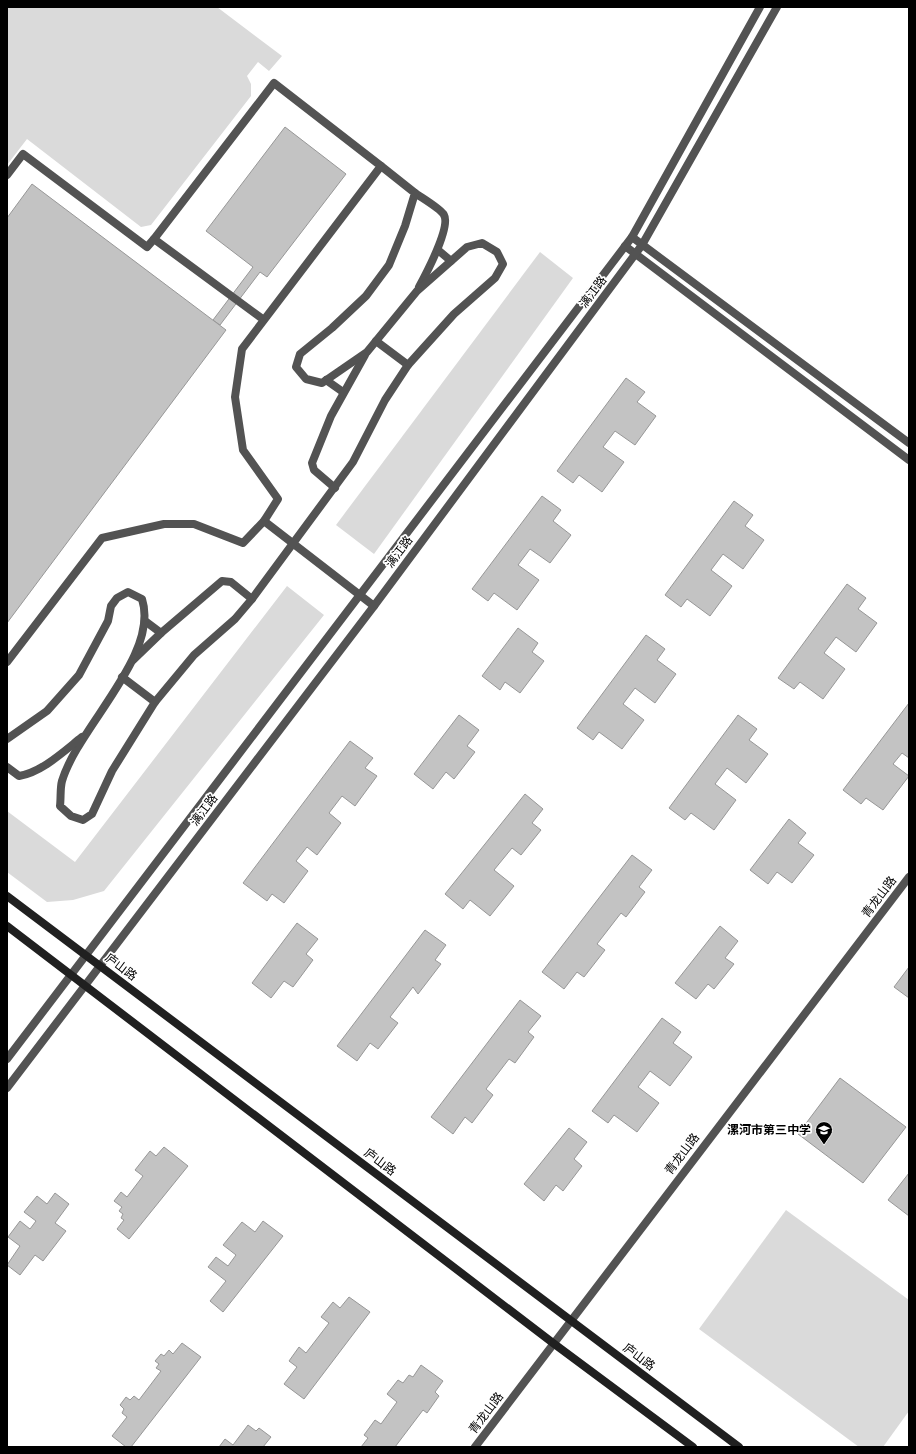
<svg xmlns="http://www.w3.org/2000/svg" width="916" height="1454" viewBox="0 0 916 1454" font-family="'Roboto Condensed','Noto Sans SC',sans-serif">
<rect width="100%" height="100%" fill="#fff"/>
<g fill="#dadada">
<polygon points="7,7 217,7 282,56 269,71 258,62 247,76 251,84 251,96 151,225 141,227 27,139 7,165"/>
<polygon points="540,252 573,278 374,554 336,525"/>
<polygon points="287,586 324,615 104,891 73,900 47,902 7,872 7,811 75,862"/>
<polygon points="786,1210 909,1300 909,1411 883,1447 859,1447 699,1329"/>
</g>
<g fill="#c3c3c3" stroke="#979797">
<polygon points="285,127 346,174 267,277 260,272 220,325 213,320 253,267 206,231"/>
<polygon points="32,184 226,330 7,623 7,218"/>
<polygon points="626,378 645,392 637,402 656,416 635,445 615,431 603,447 624,462 602,492 579,475 573,483 557,471"/>
<polygon points="542,496 561,510 553,521 571,535 550,563 530,549 518,565 539,580 517,610 494,593 488,601 472,589"/>
<polygon points="734,501 753,515 745,526 764,540 743,569 723,554 711,570 732,586 710,616 687,599 681,607 665,595"/>
<polygon points="847,584 866,598 858,609 877,623 856,652 836,637 824,653 845,669 823,699 800,682 794,689 778,678"/>
<polygon points="518,628 538,643 532,652 544,661 520,693 505,682 500,690 482,676"/>
<polygon points="646,635 665,649 657,660 676,674 655,703 635,688 623,704 644,720 622,749 599,732 593,740 577,728"/>
<polygon points="909,703 909,758 902,753 893,764 909,776 883,810 866,798 861,804 843,790"/>
<polygon points="459,715 479,730 467,746 475,752 454,779 446,772 433,789 414,774"/>
<polygon points="738,715 757,729 749,740 768,754 746,783 727,768 715,784 736,800 714,830 691,813 685,820 669,808"/>
<polygon points="350,741 373,758 365,768 377,776 355,806 342,796 329,813 341,823 317,855 307,847 296,861 308,871 284,903 272,894 267,901 243,883"/>
<polygon points="525,794 543,809 532,823 541,830 521,855 512,848 494,870 514,886 490,916 470,900 463,909 445,894"/>
<polygon points="789,819 806,833 798,843 814,855 792,883 777,872 768,884 750,870"/>
<polygon points="632,855 652,870 639,887 645,892 626,917 621,913 597,944 605,950 584,977 577,972 564,989 542,972"/>
<polygon points="297,923 318,939 306,954 313,960 293,987 284,981 271,998 252,983"/>
<polygon points="720,926 738,941 725,958 734,964 714,989 708,984 696,999 675,983"/>
<polygon points="425,930 446,945 435,960 441,964 418,994 413,987 390,1017 398,1023 378,1049 370,1043 357,1061 337,1046"/>
<polygon points="909,967 909,998 894,987"/>
<polygon points="520,1000 541,1016 528,1032 534,1037 515,1063 509,1059 486,1089 493,1095 472,1123 465,1117 453,1134 431,1117"/>
<polygon points="662,1018 681,1032 673,1043 692,1057 670,1086 650,1071 638,1087 659,1103 637,1132 614,1115 608,1123 592,1111"/>
<polygon points="840,1078 906,1127 863,1183 798,1134"/>
<polygon points="569,1128 587,1142 574,1159 582,1166 563,1191 556,1185 544,1201 524,1184"/>
<polygon points="164,1147 188,1166 129,1239 117,1229 124,1220 121,1218 123,1214 119,1211 122,1207 114,1201 121,1192 127,1197 143,1176 135,1170 150,1151 156,1156"/>
<polygon points="909,1173 909,1216 888,1200"/>
<polygon points="55,1193 69,1204 55,1223 66,1231 43,1261 35,1255 20,1275 7,1265 20,1246 8,1237 20,1221 30,1229 36,1221 24,1212 37,1196 47,1204"/>
<polygon points="263,1221 283,1236 223,1312 210,1301 226,1281 208,1267 216,1257 228,1266 236,1255 223,1245 242,1222 255,1232"/>
<polygon points="349,1297 370,1312 304,1399 284,1384 297,1367 289,1361 299,1347 306,1353 329,1323 321,1317 333,1302 340,1308"/>
<polygon points="182,1343 201,1357 131,1447 126,1447 112,1436 127,1417 122,1413 124,1409 120,1405 126,1397 130,1400 134,1396 139,1400 161,1371 156,1368 159,1364 155,1361 161,1354 164,1356 169,1350 173,1354"/>
<polygon points="421,1365 443,1381 435,1392 439,1396 427,1413 423,1410 395,1447 361,1447 368,1438 364,1435 375,1420 381,1424 397,1402 387,1394 398,1380 403,1383 409,1375 413,1377"/>
<polygon points="248,1425 256,1431 259,1428 271,1437 263,1447 219,1447 225,1439 233,1445"/>
</g>
<g fill="none" stroke-linecap="round" stroke-linejoin="round">
<g stroke="#535353" stroke-width="8">
<polyline points="7,175 23,154 147,247 154,239"/>
<path d="M 415,193 C 422,198 441,209 444,215 C 451,227 426,274 419,287"/>
<polyline points="438,250 451,261"/>
<polyline points="376,341 408,365"/>
<polyline points="326,380 343,392"/>
<polyline points="335,488 314,470 312,463 331,416 365,355"/>
<polyline points="264,521 374,606"/>
<polyline points="145,621 161,633"/>
<polyline points="133,660 161,633 222,581 231,582 252,599"/>
<polyline points="7,662 102,538 164,524 194,524 243,543 264,521 278,499 243,450 235,397 242,349 381,166 274,83 154,239 264,320"/>
<polyline points="122,677 155,702"/>
<path d="M 7,739 L 47,711 L 79,675 L 108,621 L 111,606 L 117,598 L 128,592 L 142,599 C 160,655 78,727 62,781 C 60,788 61,798 60,806 L 71,816 L 83,820 L 92,814 L 112,771 L 155,702 L 194,655 L 235,619 L 252,599 L 353,462 L 385,400 L 408,365 L 454,314 L 495,278 L 503,264 L 497,252 L 482,243 L 467,247 L 417,291 L 367,352 L 322,383 L 306,379 L 296,367 L 300,354 L 332,328 L 366,296 L 389,265 L 405,226 L 415,193 L 381,166"/>
<path d="M 7,767 L 19,776 C 42,772 63,752 82,737"/>
</g>
<g stroke="#535353" stroke-width="8">
<polyline points="632,237 909,443"/>
<polyline points="625,246 909,460"/>
<polyline points="7,1059 632,237 760,7"/>
<polyline points="7,1088 374,606 642,245 777,7"/>
<polyline points="475,1447 909,877"/>
</g>
<g stroke="#202020" stroke-width="8">
<polyline points="7,896 739,1447"/>
<polyline points="7,926 553,1343 693,1447"/>
</g>
</g>
<defs>
<g id="school-pin" transform="scale(0.9)"><path d="M0 17L-7.5 6A9.5 9.5 0 1 1 7.5 6Z" fill="#000" stroke="#fff"/><path d="M0-5L7-2L0 1L-7-2ZM-4 1L0 2.5L4 1V4Q0 6-4 4Z" fill="#fff"/></g>
</defs>
<g fill-rule="evenodd">
<use href="#school-pin" x="824" y="1130"/>
</g>
<g text-anchor="middle" stroke-width="3.5" stroke-linejoin="round" paint-order="stroke">
<g font-size="12" fill="#000" stroke="#fff">
<text transform="translate(593 292) rotate(-53)" y="4">漓江路</text>
<text transform="translate(399 552) rotate(-53)" y="4">漓江路</text>
<text transform="translate(204 810) rotate(-53)" y="4">漓江路</text>
<text transform="translate(879 897) rotate(-53)" y="4">青龙山路</text>
<text transform="translate(121 967) rotate(37)" y="4">庐山路</text>
<text transform="translate(682 1154) rotate(-53)" y="4">青龙山路</text>
<text transform="translate(380 1162) rotate(37)" y="4">庐山路</text>
<text transform="translate(639 1357) rotate(37)" y="4">庐山路</text>
<text transform="translate(486 1413) rotate(-53)" y="4">青龙山路</text>
</g>
<g font-size="12" font-weight="bold" fill="#000" stroke="#fff" text-anchor="end">
<text x="811" y="1134">漯河市第三中学</text>
</g>
</g>
<rect width="916" height="1454" fill="none" stroke="#000000" stroke-width="16"/>
</svg>
